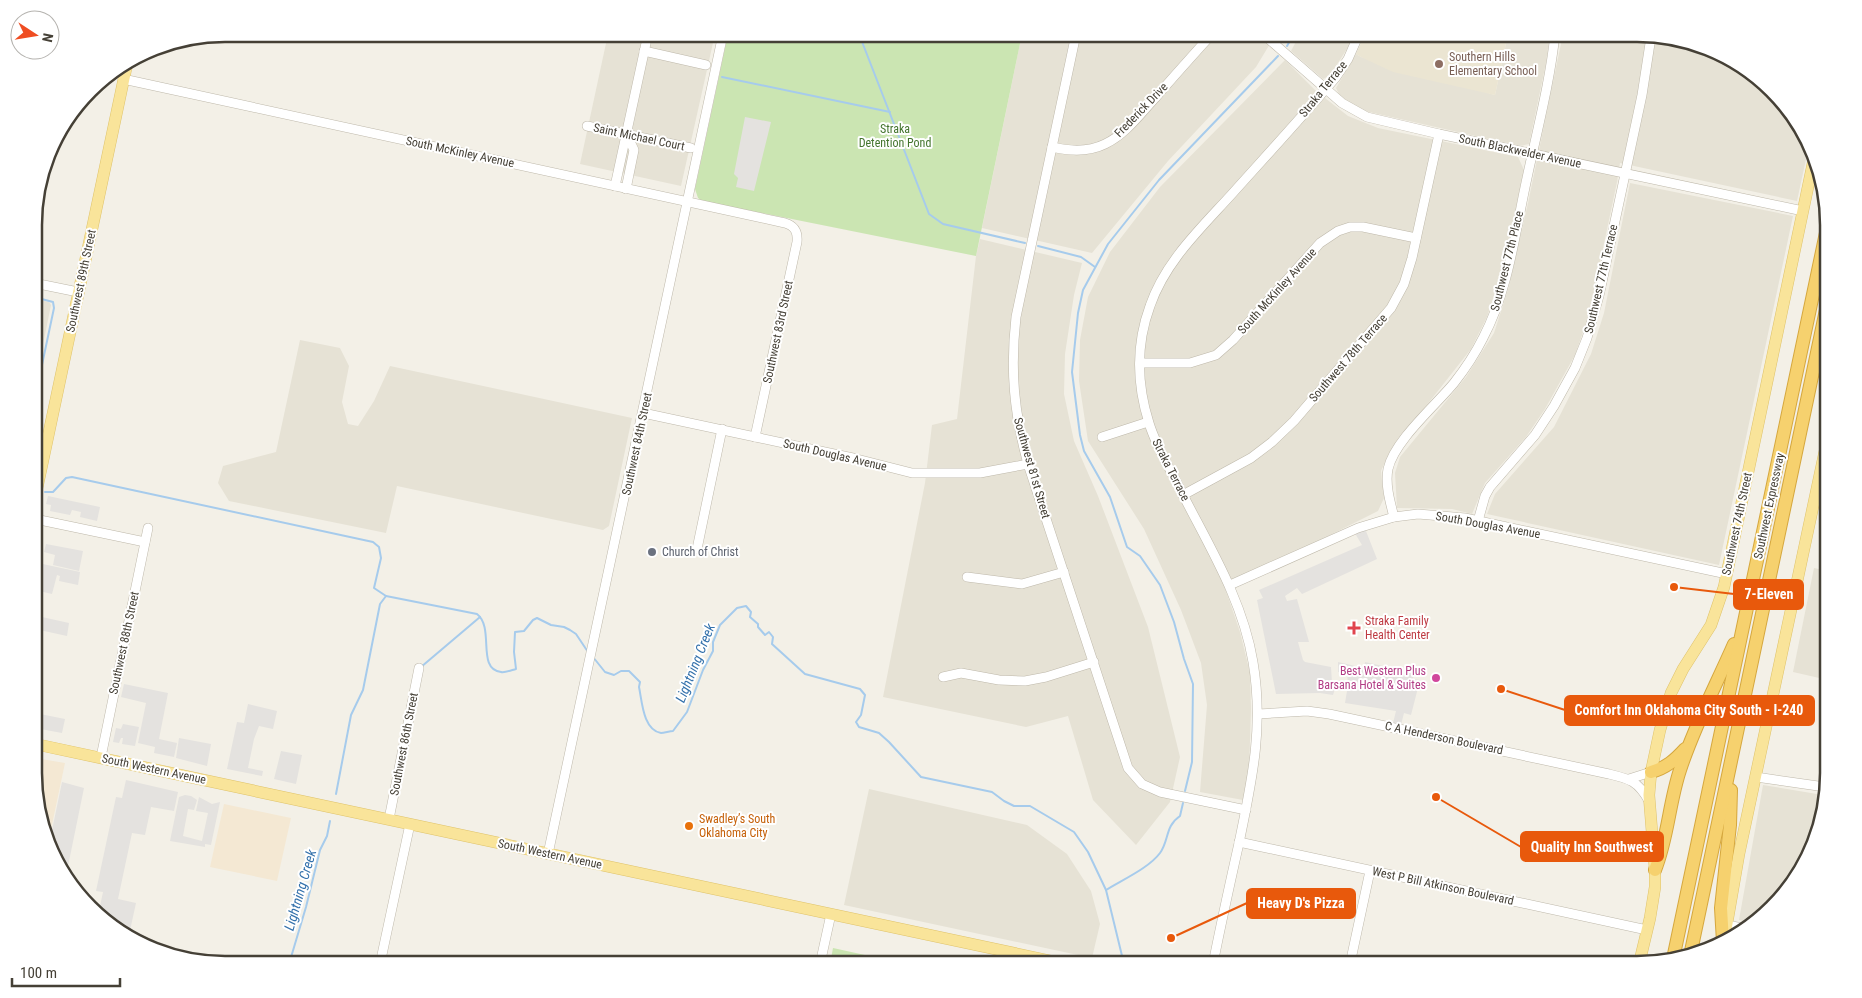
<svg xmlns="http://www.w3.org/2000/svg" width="1862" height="998" viewBox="0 0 1862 998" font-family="'Roboto Condensed',sans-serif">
<rect width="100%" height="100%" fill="#f3f0e7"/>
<g fill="#e6e2d5">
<polygon points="608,34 715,34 681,186 580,164"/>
<polygon points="1022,34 1276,34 1256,67 1168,161 1092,253 982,228"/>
<polygon points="1300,34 1353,34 1350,44 1338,63 1329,76 1323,79 1291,51"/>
<polygon points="1508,34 1550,34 1546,63 1529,144 1520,146 1369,112 1353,106 1339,94 1336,88 1356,54 1361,57 1495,95"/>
<polygon points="1563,34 1637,34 1722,54 1763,81 1796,119 1808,150 1797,201 1620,163 1617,182 1589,315 1575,355 1545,409 1526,437 1485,483 1472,514 1452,509 1397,508 1395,473 1400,457 1466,377 1494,333 1509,286 1528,203"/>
<polygon points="1285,60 1316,91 1348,116 1378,128 1518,157 1524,170 1503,268 1487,317 1471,349 1389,453 1381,471 1384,498 1378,511 1225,588 1240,632 1250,673 1251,709 1249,772 1243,800 1200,792 1207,705 1201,663 1181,610 1144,529 1088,441 1079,381 1080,340 1088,297 1110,252 1160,187"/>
<polygon points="1630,183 1793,216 1719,565 1487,514 1495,494 1554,427 1591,354 1604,313"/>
<polygon points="980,239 1082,263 1074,295 1065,354 1064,394 1074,441 1098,496 1148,627 1180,757 1170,802 1136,845 1093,800 1068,716 1026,727 883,697 925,483 932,425 957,419 976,256"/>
<polygon points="34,299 49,302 51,305 35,384"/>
<polygon points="300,340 340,348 349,366 342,402 348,424 358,426 374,401 390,366 632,418 609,526 603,530 397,486 386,533 229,501 218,483 223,466 276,452"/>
<polygon points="1814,568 1828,571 1828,680 1793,672"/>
<polygon points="1763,785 1823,795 1808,858 1781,899 1753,923 1739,920"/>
<polygon points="869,789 1027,825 1067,854 1091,891 1100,924 1092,958 844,905"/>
</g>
<g fill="#f4e8d3">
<polygon points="35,758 65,763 50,834 45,833 35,798"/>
<polygon points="224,804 291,818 277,881 210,867"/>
</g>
<polygon fill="#ebe5d2" points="1365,34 1508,34 1495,95 1393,72 1361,57 1356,54"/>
<g fill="#cbe5b2">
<polygon points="728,34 1022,34 976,256 702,201 698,198 695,189"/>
<polygon points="833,948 906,964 830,964"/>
</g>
<g fill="#e4e2df">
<polygon points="745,117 771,122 754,191 736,187 738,178 734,174"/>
<polygon points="48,496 100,507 97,521 80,517 81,512 72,510 70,515 50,511 51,505 46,504"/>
<polygon points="1364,526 1377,559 1302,594 1297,588 1285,596 1287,601 1297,599 1309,642 1298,642 1303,660 1305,662 1331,667 1332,683 1348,684 1347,673 1338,672 1338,662 1364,668 1365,662 1414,673 1413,679 1420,680 1411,715 1404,713 1400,729 1392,727 1396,711 1345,703 1347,691 1335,689 1333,695 1320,693 1276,694 1257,600 1263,598 1259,590 1362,545 1353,530"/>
<polygon points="46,544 83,551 79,571 53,565 55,555 44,552"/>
<polygon points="38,563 80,572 78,585 59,581 60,576 57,575 52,594 35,590 35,575"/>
<polygon points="35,600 43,602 39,622 42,617 69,623 67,636 35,629"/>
<polygon points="124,684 168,693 159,739 177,743 174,757 154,753 155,747 138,743 146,703 121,697"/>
<polygon points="248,704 277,711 273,729 259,726 254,739 248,768 263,771 262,776 227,769 237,722 244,723"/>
<polygon points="35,713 65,719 62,733 35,728"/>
<polygon points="123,724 139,727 135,746 122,744 123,738 121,738 119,743 113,742 116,728 121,729"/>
<polygon points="179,738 211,744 207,766 176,758"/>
<polygon points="281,751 302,755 296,784 274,779"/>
<polygon points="126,780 178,792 174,811 151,807 145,835 132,833 118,899 136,903 129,935 99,911 103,892 96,891 116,797 122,798"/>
<polygon points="62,782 84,788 66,876 49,847 50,842 56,842 50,840"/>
<polygon points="185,795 191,796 197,800 194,810 188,809 183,836 202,841 208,813 196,811 199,797 212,804 220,802 211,845 205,844 205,847 170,841 179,797"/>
</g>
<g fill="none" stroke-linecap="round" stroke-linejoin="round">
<g stroke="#a6cbec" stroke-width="2">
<polyline points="859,34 929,214 943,224 1025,243"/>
<polyline points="1287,46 1294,34"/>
<polyline points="722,77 890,112"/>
<polyline points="1038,246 1081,257 1095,267"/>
<polyline points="34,297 53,302 54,308 35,398"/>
<path d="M 45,492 L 53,492 L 66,478 L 72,477 L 373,542 L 379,547 L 381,558 L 374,588 L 386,596 L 477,614 C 495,628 476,669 501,672 C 505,673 512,670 516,669 L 514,652 L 515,632 L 524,631 L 533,620 L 537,618 L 551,625 L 564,627 L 570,630 L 576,634 L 588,652"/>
<path d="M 593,657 L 605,672 L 614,675 L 621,671 L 629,671 L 640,682 L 639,687 C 642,701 643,730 661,733 C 664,733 670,731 673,731 L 687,712 L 703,670 L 713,651 L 713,642 L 720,625 L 737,608 L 746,606 L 751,612 L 750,617 L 758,624 L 758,627 L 765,635 L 769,632 L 773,637 L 772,644 L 805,674 L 860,689 L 865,695 L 861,715 L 856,722 L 859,727 L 879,733 L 889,742 L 921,777 L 992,792 L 1004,801 L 1014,806 L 1030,806 L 1074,832 L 1088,852 L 1106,890 L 1124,964"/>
<polyline points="421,667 480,617"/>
<polyline points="1185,791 1192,762 1193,684 1184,659 1174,622 1160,585 1140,556 1127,547 1110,497 1084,451 1080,435 1072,372 1078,313 1083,290 1108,244 1159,180 1278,56"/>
<polyline points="336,794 351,715 363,690 380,604 386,596"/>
<path d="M 1106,890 C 1122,880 1149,868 1160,853 C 1169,841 1165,826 1180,816 L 1183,803"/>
<polyline points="289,964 306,907 320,850 327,836 330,821"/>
</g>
<g stroke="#beb8aa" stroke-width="10">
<g id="minor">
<path d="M 1076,34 L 1016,317 C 1010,370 1014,413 1028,464 L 1128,768 L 1142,784 L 1160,792 L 1246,810"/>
<polyline points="1263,34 1342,103 1367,117 1439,134 1803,211"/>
<polyline points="644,51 706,65"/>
<path d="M 123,79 L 785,223 C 795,226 798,232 797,242 L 755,437"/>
<polyline points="587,126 691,148"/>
<path d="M 1052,147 C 1069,151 1089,152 1105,144 C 1126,134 1140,114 1156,97 C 1174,76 1193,55 1212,34"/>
<polyline points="615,186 648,34"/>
<polyline points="626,189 634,150 627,135"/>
<polyline points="34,283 78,292"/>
<polyline points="1140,363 1190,363 1216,355 1233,340 1320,243 1338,231 1350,227 1363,227 1416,238"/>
<polyline points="643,413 853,458 912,473 980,473 1028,464"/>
<polyline points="1102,437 1148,422"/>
<polyline points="1183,495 1251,458 1272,442 1294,421 1391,308 1404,284 1412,258 1439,134"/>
<path d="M 1394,517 C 1390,502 1385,484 1388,469 C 1394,441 1436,405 1454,383 C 1465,369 1475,354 1483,338 C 1509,289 1515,232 1527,178 C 1537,131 1550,82 1555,34"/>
<polyline points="35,519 145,542"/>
<polyline points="1478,521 1485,496 1490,487 1535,435 1554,406 1575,368 1587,338 1599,296 1642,95 1651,37"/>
<polyline points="697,549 722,429"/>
<polyline points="967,577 1022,584 1064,572"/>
<polyline points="1230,585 1358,528 1394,517 1418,514 1465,518 1727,574"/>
<polyline points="943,677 961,673 999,680 1025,681 1046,677 1094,662"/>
<path d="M 1258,714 L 1307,711 L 1329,714 L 1609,774 C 1630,779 1638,781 1649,801"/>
<polyline points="101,757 148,528"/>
<polyline points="1756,777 1825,787"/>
<polyline points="1629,779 1651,772"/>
<polyline points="389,819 419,668"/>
<polyline points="1239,842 1647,930"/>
<polyline points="548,854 723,34"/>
<polyline points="1727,925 1747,929"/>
<polyline points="380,964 410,824"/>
<polyline points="820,964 831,914"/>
<path d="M 1213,964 C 1221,924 1230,883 1239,843 C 1252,780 1264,727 1253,662 C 1242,596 1205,540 1176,481 C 1166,462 1155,443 1149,423 C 1137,385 1136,344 1150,306 C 1165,262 1200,229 1231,195 C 1266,156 1302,117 1336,77 L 1348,59 L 1359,34"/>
<polyline points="1350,964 1370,871"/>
</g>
</g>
<g stroke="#dec26a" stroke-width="12">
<g id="major">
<polyline points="35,498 127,64"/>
<polyline points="35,744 1065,964"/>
<polyline points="1725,935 1739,854 1827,441"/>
<polyline points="1639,964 1650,918 1655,887 1655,870 1649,795 1651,772 1660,730 1671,693 1683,669 1711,625 1724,587 1813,163"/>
</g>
</g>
<g stroke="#d5a73e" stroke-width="14">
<g id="highway">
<path d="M 1651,772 C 1666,768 1675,760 1685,749"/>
<path d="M 1655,870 C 1668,838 1669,803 1680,770 C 1694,727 1716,685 1734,644"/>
<polyline points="1723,942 1721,908 1730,825 1731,790"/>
<polyline points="1690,956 1827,305"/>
<polyline points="1673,959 1827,228"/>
</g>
</g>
<use href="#minor" stroke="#fff" stroke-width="9"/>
<use href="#major" stroke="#f9e49a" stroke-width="11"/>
<use href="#highway" stroke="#f6d16e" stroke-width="12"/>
</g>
<circle fill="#8d6e63" stroke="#fff" stroke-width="2" cx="1439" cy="64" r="5"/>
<circle fill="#6b7280" stroke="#fff" stroke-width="2" cx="652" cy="552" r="5"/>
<path fill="#e0444e" stroke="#fff" stroke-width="2" d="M1351.5 620.5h5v5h5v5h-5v5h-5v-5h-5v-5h5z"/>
<circle fill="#d1479c" stroke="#fff" stroke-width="2" cx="1436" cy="678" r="5"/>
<circle fill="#e8710a" stroke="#fff" stroke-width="2" cx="689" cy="826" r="5"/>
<g text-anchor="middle" stroke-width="4" stroke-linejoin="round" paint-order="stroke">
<g font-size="12" fill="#785e54" stroke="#fff" text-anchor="start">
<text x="1449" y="61">Southern Hills<tspan x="1449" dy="14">Elementary School</tspan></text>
</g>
<g font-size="12" fill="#454036" stroke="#fff">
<text transform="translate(1323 89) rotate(-51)" y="4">Straka Terrace</text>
<text transform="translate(1141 110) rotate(-46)" y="4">Frederick Drive</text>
<text transform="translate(639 137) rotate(12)" y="4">Saint Michael Court</text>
<text transform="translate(1520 151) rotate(12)" y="4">South Blackwelder Avenue</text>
<text transform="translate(460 152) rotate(12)" y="4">South McKinley Avenue</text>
<text transform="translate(1507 261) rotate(-76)" y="4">Southwest 77th Place</text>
<text transform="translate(1601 279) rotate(-77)" y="4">Southwest 77th Terrace</text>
<text transform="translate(81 281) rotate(-78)" y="4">Southwest 89th Street</text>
<text transform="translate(1277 291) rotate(-48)" y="4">South McKinley Avenue</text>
<text transform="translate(778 332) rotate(-78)" y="4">Southwest 83rd Street</text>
<text transform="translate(1348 358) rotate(-49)" y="4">Southwest 78th Terrace</text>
<text transform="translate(637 444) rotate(-78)" y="4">Southwest 84th Street</text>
<text transform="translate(835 455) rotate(13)" y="4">South Douglas Avenue</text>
<text transform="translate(1032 468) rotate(74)" y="4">Southwest 81st Street</text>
<text transform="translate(1171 470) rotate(63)" y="4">Straka Terrace</text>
<text transform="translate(1769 506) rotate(-78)" y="4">Southwest Expressway</text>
<text transform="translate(1737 524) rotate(-78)" y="4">Southwest 74th Street</text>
<text transform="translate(1488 525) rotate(10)" y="4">South Douglas Avenue</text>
<text transform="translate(124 643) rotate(-78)" y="4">Southwest 88th Street</text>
<text transform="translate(1444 738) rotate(12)" y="4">C A Henderson Boulevard</text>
<text transform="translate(404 744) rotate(-79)" y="4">Southwest 86th Street</text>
<text transform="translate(154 769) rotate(12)" y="4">South Western Avenue</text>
<text transform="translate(550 854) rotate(12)" y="4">South Western Avenue</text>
<text transform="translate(1443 886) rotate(12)" y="4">West P Bill Atkinson Boulevard</text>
</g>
<g font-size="12" fill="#43742d" stroke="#fff">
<text x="895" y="133">Straka<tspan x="895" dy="14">Detention Pond</tspan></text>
</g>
<g font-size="12" fill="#5b616d" stroke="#fff" text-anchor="start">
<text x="662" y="556">Church of Christ</text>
</g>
<g font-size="12" fill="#be3a42" stroke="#fff" text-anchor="start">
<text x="1365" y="625">Straka Family<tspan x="1365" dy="14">Health Center</tspan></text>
</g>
<g font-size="12" fill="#b23c85" stroke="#fff" text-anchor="end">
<text x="1426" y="675">Best Western Plus<tspan x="1426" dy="14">Barsana Hotel &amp; Suites</tspan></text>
</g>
<g font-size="12" fill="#c56008" stroke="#fff" text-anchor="start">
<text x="699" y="823">Swadley’s South<tspan x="699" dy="14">Oklahoma City</tspan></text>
</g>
<g font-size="14" font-style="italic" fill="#3572ac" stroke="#fff">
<text transform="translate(695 663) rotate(-68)" y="5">Lightning Creek</text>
<text transform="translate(300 890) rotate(-74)" y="5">Lightning Creek</text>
</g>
</g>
<path d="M0 0H1862V998H0ZM225 42H1637A183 183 0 0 1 1820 225V773A183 183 0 0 1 1637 956H225A183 183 0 0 1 42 773V225A183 183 0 0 1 225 42Z" fill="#fff" fill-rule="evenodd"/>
<path fill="none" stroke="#454036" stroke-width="2.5" d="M225 42H1637A183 183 0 0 1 1820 225V773A183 183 0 0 1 1637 956H225A183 183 0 0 1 42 773V225A183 183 0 0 1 225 42Z"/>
<path fill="none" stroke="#e8590c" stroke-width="2" d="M1674 587L1734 594M1501 689L1565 710M1436 797L1521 847M1171 938L1247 903"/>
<g fill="#e8590c" stroke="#fff" stroke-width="2">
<circle cx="1674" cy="587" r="5"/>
<circle cx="1501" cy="689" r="5"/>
<circle cx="1436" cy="797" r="5"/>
<circle cx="1171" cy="938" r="5"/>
</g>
<g fill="#e8590c" stroke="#e8590c" stroke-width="2">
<rect x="1734" y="580" width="69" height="29" rx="5"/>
<rect x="1565" y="696" width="249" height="29" rx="5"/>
<rect x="1521" y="832" width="142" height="29" rx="5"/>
<rect x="1247" y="889" width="108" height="29" rx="5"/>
</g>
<g font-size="14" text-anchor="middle" font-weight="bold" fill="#fff">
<text x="1769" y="599">7-Eleven</text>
<text x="1689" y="715">Comfort Inn Oklahoma City South - I-240</text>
<text x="1592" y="852">Quality Inn Southwest</text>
<text x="1301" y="908">Heavy D's Pizza</text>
</g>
<g transform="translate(35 35) rotate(102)"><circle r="24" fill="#ffffff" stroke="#b5b3af"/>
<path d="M0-4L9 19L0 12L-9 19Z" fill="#ef4d22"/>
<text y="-8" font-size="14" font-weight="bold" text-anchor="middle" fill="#454036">N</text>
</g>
<path d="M12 978v8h108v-8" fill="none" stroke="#454036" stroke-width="2.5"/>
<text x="20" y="978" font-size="15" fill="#454036" stroke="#ffffff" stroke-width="4" paint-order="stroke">100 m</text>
</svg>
